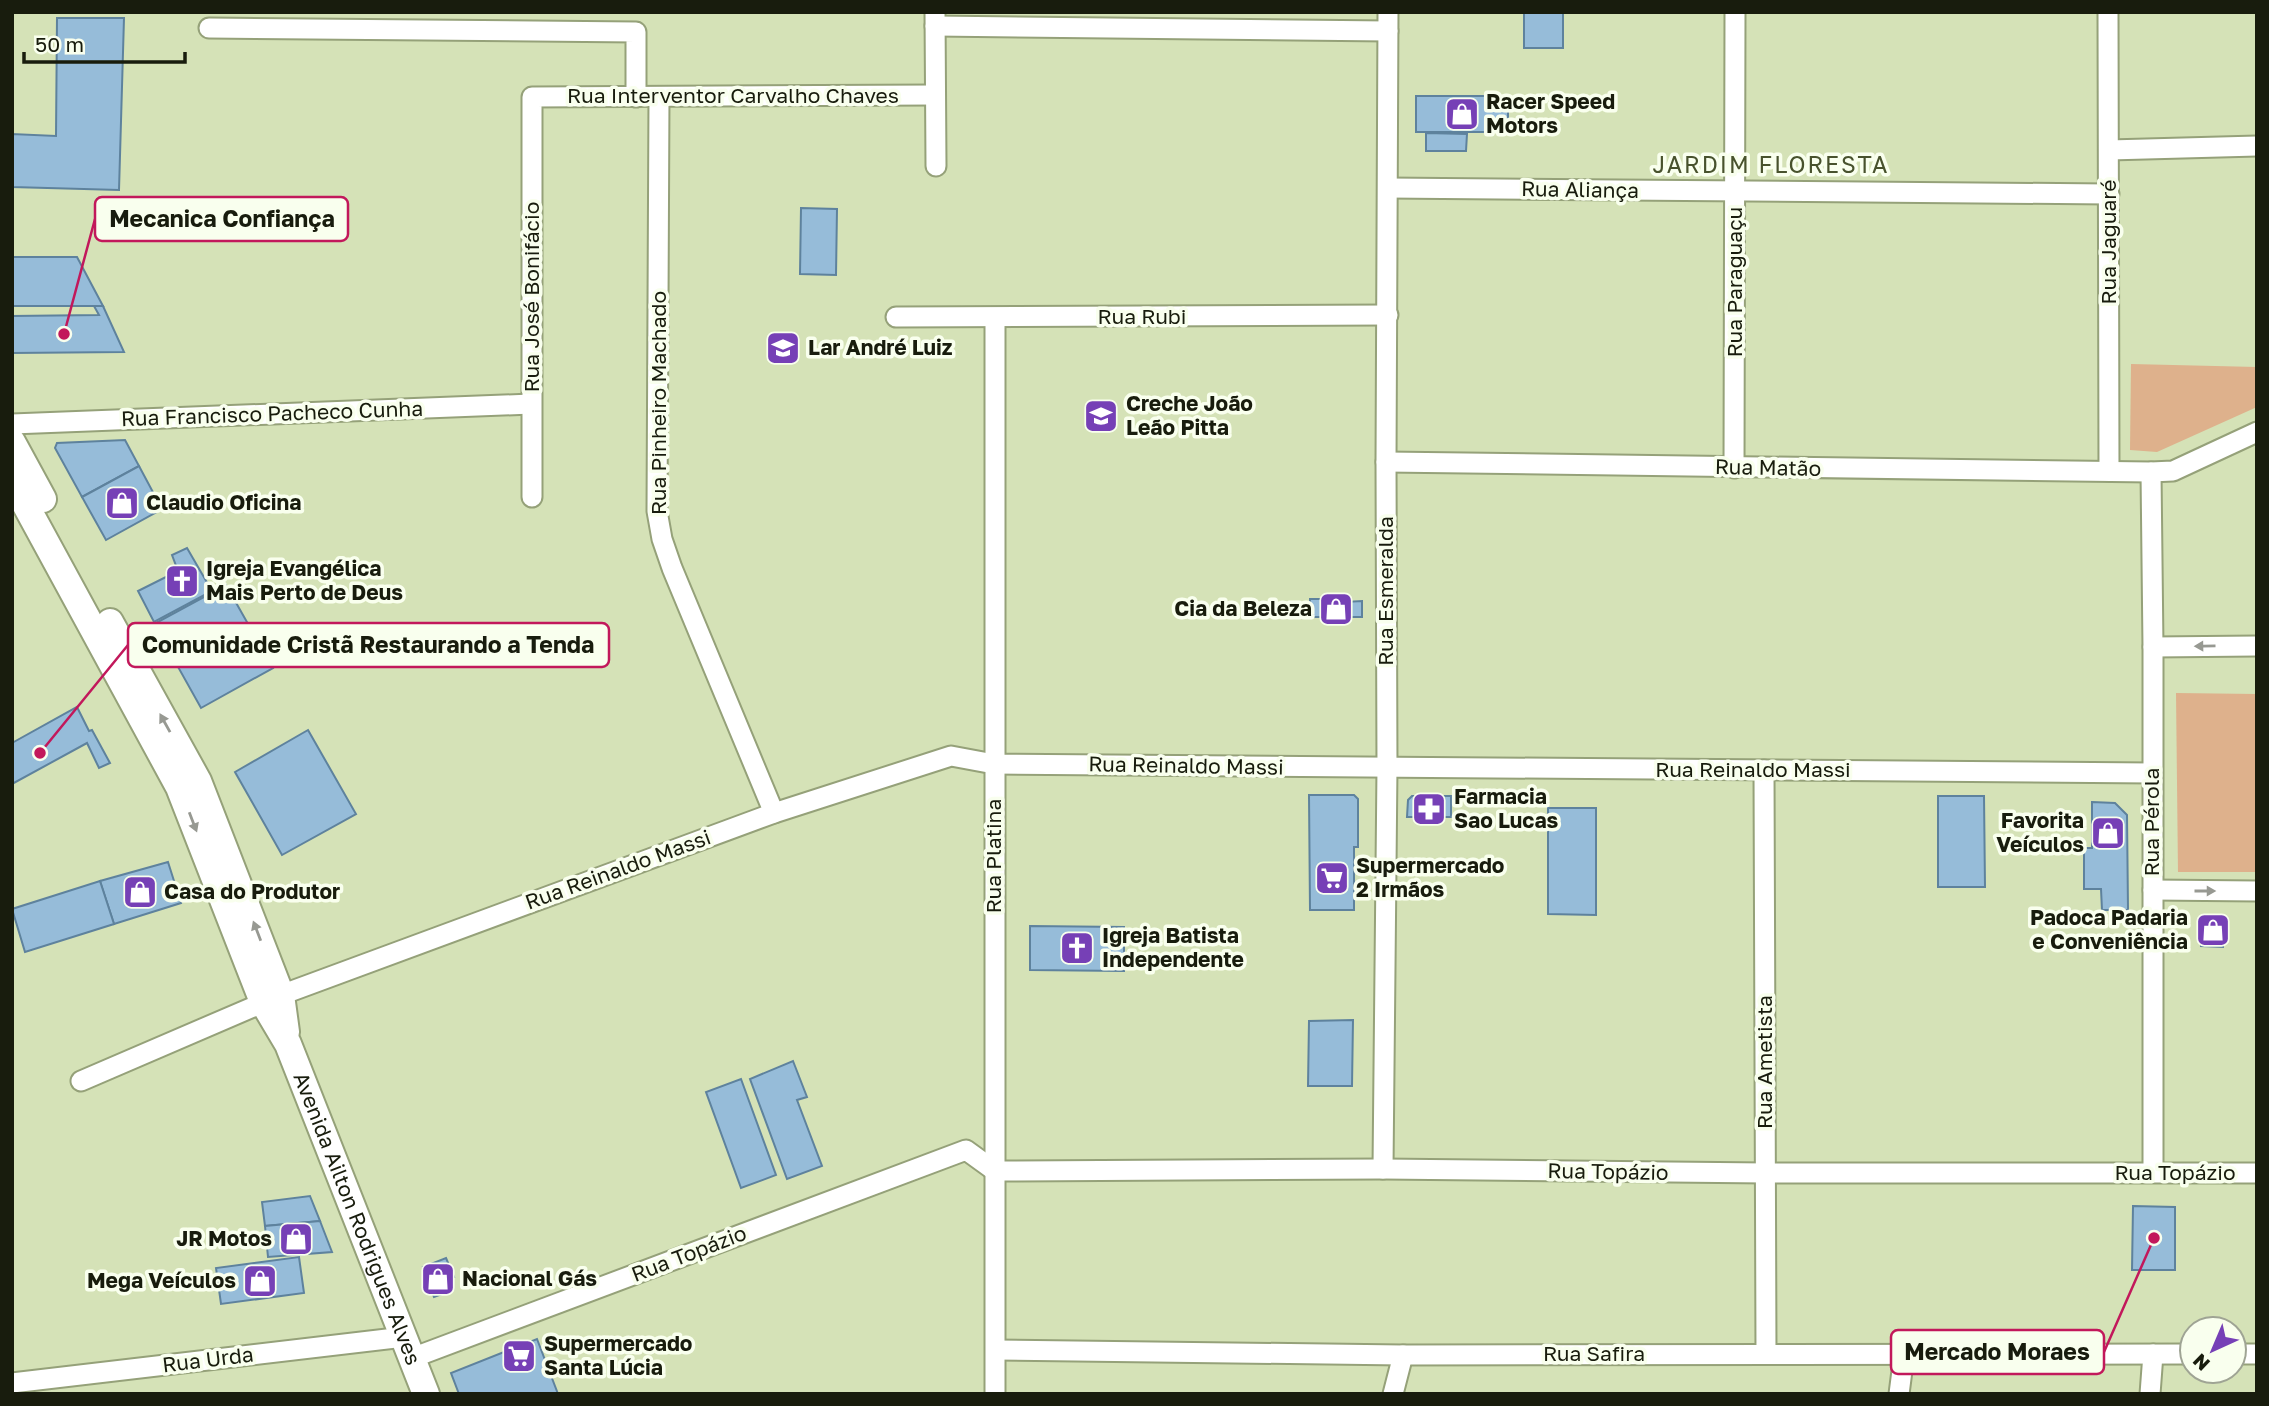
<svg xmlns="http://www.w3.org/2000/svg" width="2269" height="1406" viewBox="0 0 2269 1406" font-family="'Golos Text',sans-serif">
<rect width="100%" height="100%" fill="#d5e2b7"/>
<g fill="#deb18c">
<polygon points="2131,364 2257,367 2257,407 2157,452 2130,450"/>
<polygon points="2176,693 2257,694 2257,872 2178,872"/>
</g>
<g fill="#96bcd9" stroke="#5e829d" stroke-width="2">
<rect x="1524" y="12" width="39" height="36"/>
<polygon points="57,18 124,18 119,190 12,187 12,134 56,136"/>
<rect x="1416" y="96" width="92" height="36"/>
<polygon points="1426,133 1467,134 1466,151 1426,151"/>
<polygon points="801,208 837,209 836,275 800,274"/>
<polygon points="12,257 77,257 103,306 12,306"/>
<polygon points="94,306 103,306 124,352 12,353 12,316 99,315"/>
<polygon points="125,440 139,466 82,497 55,448 57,443"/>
<polygon points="139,466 162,509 106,540 82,497"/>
<polygon points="187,548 212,591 154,622 138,591 178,571 172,555"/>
<polygon points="226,585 273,668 201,708 154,624"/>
<polygon points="1310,599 1344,599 1345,602 1362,601 1362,617 1310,617"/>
<polygon points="77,707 89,731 92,730 110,763 99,768 87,743 12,784 12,743"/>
<polygon points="308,730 356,814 282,855 235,772"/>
<polygon points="1309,795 1354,795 1358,799 1358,847 1354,847 1354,910 1310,910"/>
<polygon points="1412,796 1451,796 1451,817 1407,817 1408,800"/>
<polygon points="1938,796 1984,796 1985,887 1938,887"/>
<polygon points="2092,802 2115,803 2127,815 2128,910 2102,910 2101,889 2084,889 2084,848 2092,848"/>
<polygon points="1548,808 1596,808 1596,915 1548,914"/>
<polygon points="168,862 181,903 114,924 100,881"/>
<polygon points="100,881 114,924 25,952 12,909"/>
<polygon points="2202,917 2224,918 2223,947 2201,946"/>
<polygon points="1030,926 1124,927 1124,971 1030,970"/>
<polygon points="1353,1020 1352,1086 1308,1086 1309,1021"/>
<polygon points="793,1061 807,1097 797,1100 822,1166 787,1179 750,1079"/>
<polygon points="741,1079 776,1175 741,1188 706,1092"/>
<polygon points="310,1196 320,1221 265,1226 262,1202"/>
<polygon points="2133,1206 2175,1207 2175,1270 2132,1270"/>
<polygon points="320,1221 332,1252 268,1257 265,1226"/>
<polygon points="299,1257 304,1293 221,1304 216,1268"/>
<polygon points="446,1258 454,1277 444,1281 448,1292 434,1297 423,1267"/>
<polygon points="537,1339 558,1394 459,1394 451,1373"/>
</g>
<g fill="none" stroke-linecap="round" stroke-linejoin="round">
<g stroke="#95a179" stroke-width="23">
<g id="street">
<polyline points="935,12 936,166"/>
<polyline points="2108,12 2109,471"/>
<polyline points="935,26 1388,31"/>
<polyline points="209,28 636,32 636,97"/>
<polyline points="659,97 657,511 662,539 672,568 774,813"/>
<polyline points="2109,150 2257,146"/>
<polyline points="1388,188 2109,194"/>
<polyline points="896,317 1388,315"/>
<polyline points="995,318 995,1394"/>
<polyline points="12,424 531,404"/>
<polyline points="1386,462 2151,472 2173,471 2257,432"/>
<polyline points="1734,468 1735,12"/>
<polyline points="2151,472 2153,647 2153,1172"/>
<polyline points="532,497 532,97 935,95"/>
<polyline points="2153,647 2257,646"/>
<polyline points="1764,770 1766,1354"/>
<polyline points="2153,890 2257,891"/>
<polyline points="81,1081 281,995 774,813 951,756 994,764 2152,773"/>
<polyline points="1383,1169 1387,767 1386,462 1388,12"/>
<polyline points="996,1350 1403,1355 2192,1354"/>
<polyline points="2234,1354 2257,1354"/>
<polyline points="412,1358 966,1150 995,1171 1383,1169 1766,1173 2257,1173"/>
<polyline points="12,1383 404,1337"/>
<polyline points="1393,1394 1403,1355"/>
<polyline points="1899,1394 1904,1355"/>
<polyline points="2150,1394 2153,1354"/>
</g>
</g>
<g stroke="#95a179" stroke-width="30">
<g id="secondary">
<polyline points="12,442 43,499"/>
<path id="s1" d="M 12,480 L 179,787 L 263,1002 L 288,1044 L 426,1394"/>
<polyline points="110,622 198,781 281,995 286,1032"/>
</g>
</g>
<use href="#street" stroke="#fff" stroke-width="19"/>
<use href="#secondary" stroke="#fff" stroke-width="26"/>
</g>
<defs><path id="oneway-solid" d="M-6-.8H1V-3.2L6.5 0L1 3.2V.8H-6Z" transform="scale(1.75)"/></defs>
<g fill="#979992">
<use href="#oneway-solid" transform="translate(2205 646) rotate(179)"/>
<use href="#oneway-solid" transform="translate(165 723) rotate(-119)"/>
<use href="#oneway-solid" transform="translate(193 822) rotate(69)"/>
<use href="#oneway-solid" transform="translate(2205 891)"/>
<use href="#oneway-solid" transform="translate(257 931) rotate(-111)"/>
</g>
<defs>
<g id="shop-square" transform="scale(1.75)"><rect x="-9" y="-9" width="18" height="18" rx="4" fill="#7640b6" stroke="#f9ffee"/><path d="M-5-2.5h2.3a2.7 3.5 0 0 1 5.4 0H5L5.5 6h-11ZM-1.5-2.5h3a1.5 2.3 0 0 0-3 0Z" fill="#fff"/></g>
<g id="school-square" transform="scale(1.75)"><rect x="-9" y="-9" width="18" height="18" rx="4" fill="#7640b6" stroke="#f9ffee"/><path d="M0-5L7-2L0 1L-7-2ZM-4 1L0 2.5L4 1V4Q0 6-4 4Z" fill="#fff"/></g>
<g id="church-square" transform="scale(1.75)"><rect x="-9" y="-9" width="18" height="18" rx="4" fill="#7640b6" stroke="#f9ffee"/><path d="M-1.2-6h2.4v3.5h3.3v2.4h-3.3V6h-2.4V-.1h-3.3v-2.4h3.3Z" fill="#fff"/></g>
<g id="pharmacy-square" transform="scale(1.75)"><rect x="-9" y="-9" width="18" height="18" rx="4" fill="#7640b6" stroke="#f9ffee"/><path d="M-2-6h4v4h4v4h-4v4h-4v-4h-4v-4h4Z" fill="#fff"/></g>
<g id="supermarket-square" transform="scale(1.75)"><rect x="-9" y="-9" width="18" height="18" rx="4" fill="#7640b6" stroke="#f9ffee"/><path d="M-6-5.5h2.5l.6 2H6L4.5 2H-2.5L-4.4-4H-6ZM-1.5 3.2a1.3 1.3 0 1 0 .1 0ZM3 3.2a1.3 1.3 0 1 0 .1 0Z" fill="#fff"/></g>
</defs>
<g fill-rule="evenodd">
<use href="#shop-square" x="1462" y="114"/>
<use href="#school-square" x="783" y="348"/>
<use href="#school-square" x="1101" y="416"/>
<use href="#shop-square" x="122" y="503"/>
<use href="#church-square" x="182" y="581"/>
<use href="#shop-square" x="1336" y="609"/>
<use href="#pharmacy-square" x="1429" y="809"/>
<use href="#shop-square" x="2108" y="833"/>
<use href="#supermarket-square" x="1332" y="878"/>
<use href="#shop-square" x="140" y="892"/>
<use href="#shop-square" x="2213" y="930"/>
<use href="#church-square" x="1077" y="948"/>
<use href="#shop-square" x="296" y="1239"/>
<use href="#shop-square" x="438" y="1279"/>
<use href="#shop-square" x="260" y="1281"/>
<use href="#supermarket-square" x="519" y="1356"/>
</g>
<g text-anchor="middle" stroke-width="7" stroke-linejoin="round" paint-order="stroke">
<g font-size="21" fill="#181c0d" stroke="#f9ffee">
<text x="733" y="103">Rua Interventor Carvalho Chaves</text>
<text transform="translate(1580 190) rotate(1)" y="7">Rua Aliança</text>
<text transform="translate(2109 242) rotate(-90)" y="7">Rua Jaguaré</text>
<text transform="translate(1735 282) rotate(-90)" y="7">Rua Paraguaçu</text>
<text transform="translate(532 297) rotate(-90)" y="7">Rua José Bonifácio</text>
<text x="1142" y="324">Rua Rubi</text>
<text transform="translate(659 403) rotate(-90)" y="7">Rua Pinheiro Machado</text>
<text transform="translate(272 414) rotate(-2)" y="7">Rua Francisco Pacheco Cunha</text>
<text transform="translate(1768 468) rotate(1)" y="7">Rua Matão</text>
<text transform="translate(1386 591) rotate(-90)" y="7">Rua Esmeralda</text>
<text transform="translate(1186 766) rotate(1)" y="7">Rua Reinaldo Massi</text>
<text x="1753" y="777">Rua Reinaldo Massi</text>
<text transform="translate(2152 822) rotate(-90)" y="7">Rua Pérola</text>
<text transform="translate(994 856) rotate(-90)" y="7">Rua Platina</text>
<text transform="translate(618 870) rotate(-20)" y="7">Rua Reinaldo Massi</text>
<text transform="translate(1765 1062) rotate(-90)" y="7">Rua Ametista</text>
<text transform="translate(1608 1172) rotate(1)" y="7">Rua Topázio</text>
<text x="2175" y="1180">Rua Topázio</text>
<text dy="7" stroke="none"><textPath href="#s1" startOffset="817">Avenida Ailton Rodrigues Alves</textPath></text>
<text transform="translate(689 1254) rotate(-21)" y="7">Rua Topázio</text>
<text x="1594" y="1361">Rua Safira</text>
<text transform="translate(208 1360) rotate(-7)" y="7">Rua Urda</text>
</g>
<g font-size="21" font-weight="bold" fill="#181c0d" stroke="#f9ffee" text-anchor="start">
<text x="1486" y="109">Racer Speed<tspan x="1486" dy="24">Motors</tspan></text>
<text x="808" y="355">Lar André Luiz</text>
<text x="1126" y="411">Creche João<tspan x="1126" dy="24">Leão Pitta</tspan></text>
<text x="146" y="510">Claudio Oficina</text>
<text x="206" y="576">Igreja Evangélica<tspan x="206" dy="24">Mais Perto de Deus</tspan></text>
<text x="1312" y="616" text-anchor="end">Cia da Beleza</text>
<text x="1454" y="804">Farmacia<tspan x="1454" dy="24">Sao Lucas</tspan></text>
<text x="2084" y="828" text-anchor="end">Favorita<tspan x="2084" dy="24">Veículos</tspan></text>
<text x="1356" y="873">Supermercado<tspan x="1356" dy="24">2 Irmãos</tspan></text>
<text x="164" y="899">Casa do Produtor</text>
<text x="2188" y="925" text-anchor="end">Padoca Padaria<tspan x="2188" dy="24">e Conveniência</tspan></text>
<text x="1102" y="943">Igreja Batista<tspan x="1102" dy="24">Independente</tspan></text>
<text x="272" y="1246" text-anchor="end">JR Motos</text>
<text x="462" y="1286">Nacional Gás</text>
<text x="236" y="1288" text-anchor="end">Mega Veículos</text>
<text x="544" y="1351">Supermercado<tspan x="544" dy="24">Santa Lúcia</tspan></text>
</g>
<g font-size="23" letter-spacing="2" fill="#48522d" stroke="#f9ffee">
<text x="1771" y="173">JARDIM FLORESTA</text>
</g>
</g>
<path fill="none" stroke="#c2185b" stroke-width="2.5" d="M64 334L95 219M40 753L128 645M2154 1238L2104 1352"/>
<g fill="#c2185b" stroke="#f9ffee" stroke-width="2.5">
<circle cx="64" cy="334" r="7"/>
<circle cx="40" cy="753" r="7"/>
<circle cx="2154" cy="1238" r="7"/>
</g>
<g fill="#f9ffee" stroke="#c2185b" stroke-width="2.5">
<rect x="95" y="197" width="253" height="44" rx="7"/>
<rect x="128" y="623" width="481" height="44" rx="7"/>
<rect x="1891" y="1330" width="213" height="44" rx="7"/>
</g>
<g font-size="23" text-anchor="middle" font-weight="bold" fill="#181c0d">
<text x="222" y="227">Mecanica Confiança</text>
<text x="368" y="653">Comunidade Cristã Restaurando a Tenda</text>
<text x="1997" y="1360">Mercado Moraes</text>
</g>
<rect width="2269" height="1406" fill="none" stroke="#181c0d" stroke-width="28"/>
<g transform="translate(2213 1350) rotate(224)"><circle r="33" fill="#f9ffee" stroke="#9fa494" stroke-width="2"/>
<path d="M0-5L12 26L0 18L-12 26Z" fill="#7640b6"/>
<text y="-10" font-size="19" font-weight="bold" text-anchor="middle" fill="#181c0d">N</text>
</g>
<path d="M24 52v10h161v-10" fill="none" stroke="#181c0d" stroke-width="3.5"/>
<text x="35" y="52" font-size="21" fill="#181c0d" stroke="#f9ffee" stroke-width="5" paint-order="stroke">50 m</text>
</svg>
